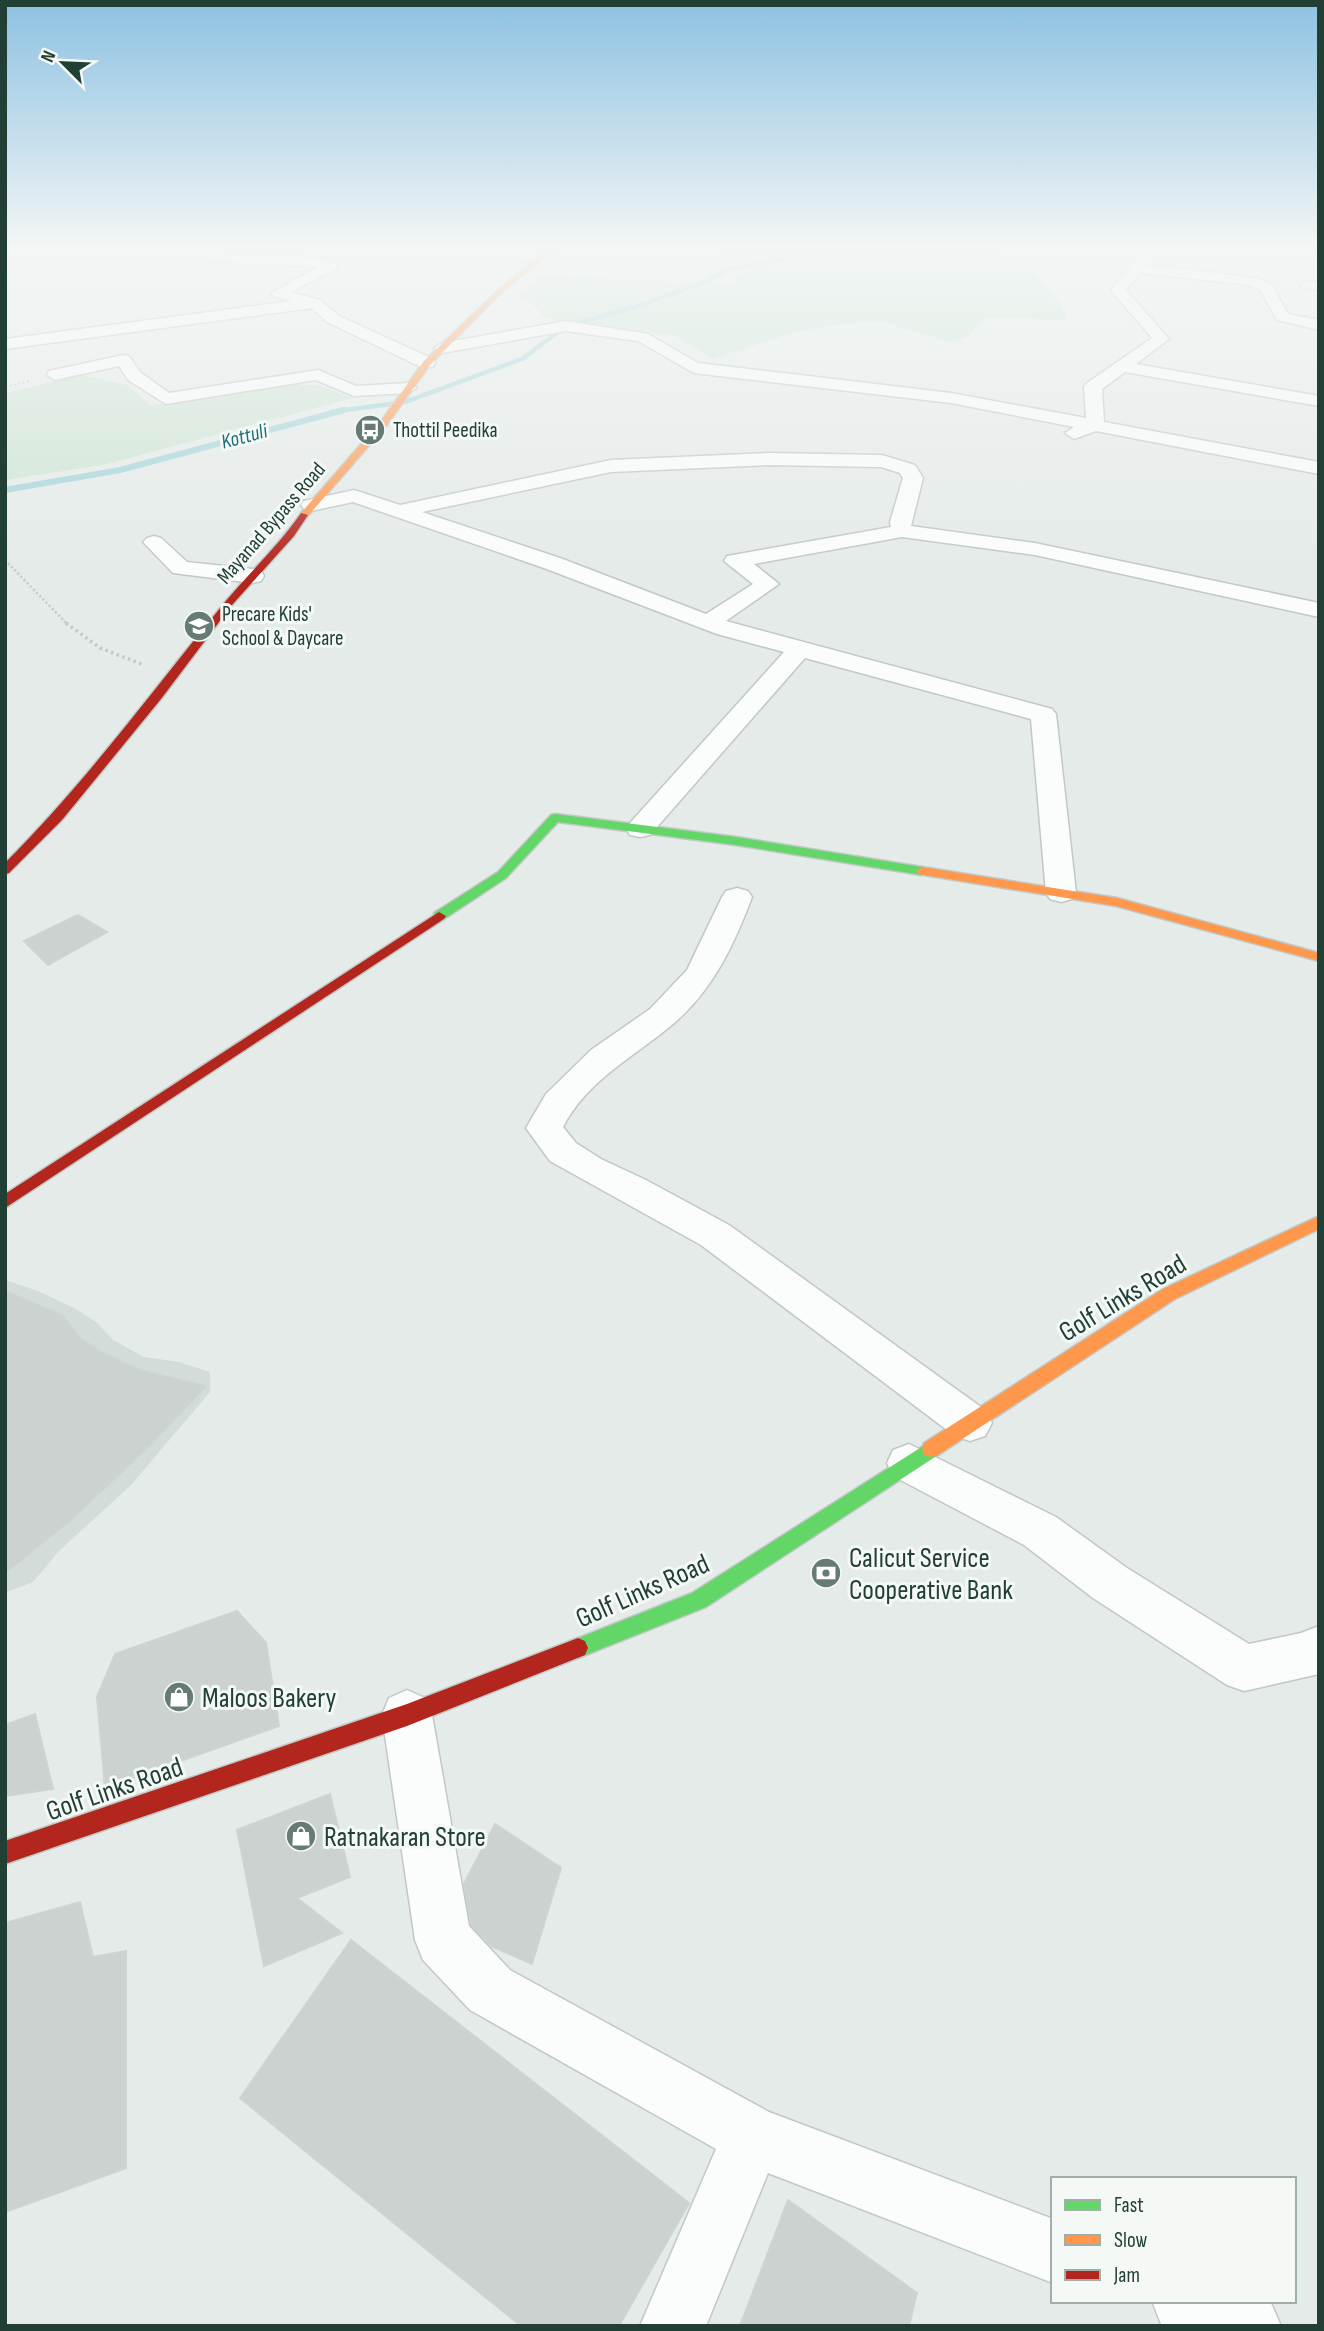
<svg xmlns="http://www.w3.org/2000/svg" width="1324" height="2331" viewBox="0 0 1324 2331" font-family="'Sofia Sans Condensed',sans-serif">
<rect width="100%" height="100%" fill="#e5ebe8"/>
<polygon fill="#d3dcd8" points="5,1280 38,1291 76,1309 96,1322 113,1340 144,1357 179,1362 210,1372 210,1392 131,1485 59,1551 33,1582 5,1593"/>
<g fill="#cee4d4">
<polygon points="670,247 982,247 1025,264 1062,306 1066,320 986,317 966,338 951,342 878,321 825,326 789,334 712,359 676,336 546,318 531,303 516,296 540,276 731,284 741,272 788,259"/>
<polygon points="82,375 127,385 150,405 297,385 318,385 352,398 103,465 5,480 5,393"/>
</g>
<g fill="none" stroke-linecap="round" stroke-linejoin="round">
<g stroke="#a5d4d9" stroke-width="4.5">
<polyline points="772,261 859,247"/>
<polyline points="331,412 405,402 522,359 566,326 639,306 707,281 727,270 772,261 758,247"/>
</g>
<polyline stroke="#a5d4d9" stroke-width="6" points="5,490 120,470 344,410"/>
</g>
<g fill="#ccd2cf" stroke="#ced4d1" stroke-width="2">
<polygon points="78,915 107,932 48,965 24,941"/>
<polygon points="5,1291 62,1315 81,1339 103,1353 139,1370 206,1386 148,1447 72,1519 5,1573"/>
<polygon points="237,1611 266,1643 279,1726 105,1788 97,1697 115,1654"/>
<polygon points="35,1714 53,1789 5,1796 5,1725"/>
<polygon points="330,1794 350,1877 297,1898 342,1933 264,1966 237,1830"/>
<polygon points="495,1824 561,1868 532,1964 491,1946 471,1925 464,1884"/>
<polygon points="80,1902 93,1957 126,1951 126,2168 5,2212 5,1923"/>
<polygon points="351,1940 689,2203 619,2326 521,2326 240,2098"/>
<polygon points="788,2200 917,2293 909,2326 740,2326"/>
</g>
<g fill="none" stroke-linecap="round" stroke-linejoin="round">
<g stroke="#c2c8c5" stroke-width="3">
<g id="street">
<path d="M 147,247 C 173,247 197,251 223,254 C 261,258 299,253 336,262 L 336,269 L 291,292 L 320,300 L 339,316 L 433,359 L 435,363 L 433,367 L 421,367 L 327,322 L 312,308 L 5,349 L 5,339 L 292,301 L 273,296 L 271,293 L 318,267 L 223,262 L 154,251 Z"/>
<path d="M 480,247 L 542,253 L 549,257 C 539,266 490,257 480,247 Z"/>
<polygon points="1151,247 1174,247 1154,255 1146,265 1257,278 1272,285 1288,314 1319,320 1319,330 1277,320 1261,291 1249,285 1140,273 1126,290 1169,339 1136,364 1319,396 1319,406 1125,372 1102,389 1104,422 1319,462 1319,474 1096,431 1074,439 1065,433 1074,427 951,403 694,373 638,341 566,331 442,353 434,348 442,343 566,321 648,334 698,363 951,393 1086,418 1084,387 1087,383 1152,338 1111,290 1144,249"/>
<polygon points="1308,281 1319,282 1319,290 1303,288 1301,285"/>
<polygon points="123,355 129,356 140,372 169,393 318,370 356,386 408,383 417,388 408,393 354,396 316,380 166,404 128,380 119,366 55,380 47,375 49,371"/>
<path d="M 769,453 L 882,455 L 915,465 L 923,478 L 911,526 L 1035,543 L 1319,603 L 1319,617 L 1035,555 L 902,537 L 754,564 L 779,584 L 726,621 L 1052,709 L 1056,714 L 1076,893 L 1072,899 L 1061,902 L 1050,899 L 1046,893 L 1031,719 L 805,658 L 650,835 L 640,837 L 630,835 L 626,829 L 630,823 L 784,652 L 717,634 L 544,568 L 353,502 L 311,511 L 304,509 L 301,505 L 304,501 L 354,490 L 400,505 L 611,460 ZM 769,465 L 881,467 L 900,473 L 903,478 L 890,522 L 891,527 L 727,556 L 724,561 L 753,584 L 706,614 L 560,558 L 422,512 L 611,472 Z"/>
<polygon points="154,536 161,538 187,562 253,569 261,571 264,576 261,581 253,583 173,573 143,542 147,538"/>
<path d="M 737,888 L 748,891 L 752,897 C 734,945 713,990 673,1024 C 634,1057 587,1080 563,1127 L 576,1143 L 601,1159 L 646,1180 L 729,1225 L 985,1410 L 992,1423 L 985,1436 L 970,1441 L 955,1436 L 701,1245 L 550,1161 L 526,1128 L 546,1094 L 591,1050 L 650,1009 L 687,970 L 722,897 L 726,891 Z"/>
<polygon points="909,1444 1056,1517 1127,1568 1249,1644 1301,1633 1319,1626 1319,1674 1244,1691 1227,1685 1093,1598 1024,1545 893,1476 887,1463 893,1450"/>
<polygon points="407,1690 425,1698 432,1715 469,1926 510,1970 769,2112 1053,2219 1053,2283 768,2173 706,2326 640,2326 716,2149 470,2010 423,1960 415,1940 382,1715 389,1698"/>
<polygon points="1152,2301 1268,2301 1271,2303 1281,2326 1165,2326 1161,2324"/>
</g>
</g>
<g stroke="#c1c8c5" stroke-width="3">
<g id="fast">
<polygon points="555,814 736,837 922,867 928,871 922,875 736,845 558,822 506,878 444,919 434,919 434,913 498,872 551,815"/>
<polygon points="931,1441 938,1443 940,1449 938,1455 706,1607 578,1658 571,1655 568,1648 571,1641 692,1593"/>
</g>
</g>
<g stroke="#c1c8c5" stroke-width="3">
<g id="slow">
<polygon points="549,247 556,247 500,294 430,365 387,425 307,517 301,517 301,513 381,421 424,361 496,292"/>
<polygon points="922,867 1117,898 1319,953 1319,961 1116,906 918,874 916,871"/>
<polygon points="1319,1216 1319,1229 1175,1299 938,1455 931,1457 924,1455 922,1449 924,1443 1163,1289"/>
</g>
</g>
<g stroke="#c1c8c5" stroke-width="3">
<g id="jam">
<path d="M 301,513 L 308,515 L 294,536 L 232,605 L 161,699 L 62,820 L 9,873 L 5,874 L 5,863 C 87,781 152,691 225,602 C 250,572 279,545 301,513 Z"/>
<polygon points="439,912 446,916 444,919 5,1208 5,1194"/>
<polygon points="578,1638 585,1641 588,1648 585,1655 407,1726 5,1864 5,1841 407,1704"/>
</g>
</g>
<polyline stroke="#c1cbc6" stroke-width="2" stroke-dasharray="2 2.5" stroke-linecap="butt" points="5,387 30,381"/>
<polyline stroke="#c1cbc6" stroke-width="2.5" stroke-dasharray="2 2.5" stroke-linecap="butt" points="5,560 68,625"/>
<polyline stroke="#c1cbc6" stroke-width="3.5" stroke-dasharray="2.5 3.5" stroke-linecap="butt" points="66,623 100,648 144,665"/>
<use href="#street" fill="#fbfcfc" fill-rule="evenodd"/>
<use href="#fast" fill="#63d668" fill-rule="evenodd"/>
<use href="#slow" fill="#ff974d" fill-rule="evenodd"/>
<use href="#jam" fill="#b3261e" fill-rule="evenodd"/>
</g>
<linearGradient id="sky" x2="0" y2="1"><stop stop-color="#8dc1e2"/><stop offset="0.43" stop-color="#f3f6f5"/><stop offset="1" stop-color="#f3f6f5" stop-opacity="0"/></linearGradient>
<rect width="1324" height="573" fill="url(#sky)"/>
<defs>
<g id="bus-disc" transform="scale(1.575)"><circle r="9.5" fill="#667b74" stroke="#f4f9f6"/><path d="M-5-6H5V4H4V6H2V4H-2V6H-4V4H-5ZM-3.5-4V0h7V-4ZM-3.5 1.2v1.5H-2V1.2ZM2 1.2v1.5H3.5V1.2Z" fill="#fff"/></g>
<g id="school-disc" transform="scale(1.575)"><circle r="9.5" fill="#667b74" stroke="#f4f9f6"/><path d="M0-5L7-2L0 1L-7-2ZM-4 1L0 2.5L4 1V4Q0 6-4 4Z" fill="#fff"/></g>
<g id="bank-disc" transform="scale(1.575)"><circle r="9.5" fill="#667b74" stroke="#f4f9f6"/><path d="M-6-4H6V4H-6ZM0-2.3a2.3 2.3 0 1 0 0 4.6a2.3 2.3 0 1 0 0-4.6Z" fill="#fff"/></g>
<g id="shop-disc" transform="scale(1.575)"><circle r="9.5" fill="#667b74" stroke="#f4f9f6"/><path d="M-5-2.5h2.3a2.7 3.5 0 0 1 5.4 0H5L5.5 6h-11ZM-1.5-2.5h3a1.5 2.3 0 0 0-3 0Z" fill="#fff"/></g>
</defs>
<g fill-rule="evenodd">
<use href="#bus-disc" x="370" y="430"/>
<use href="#school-disc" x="199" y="626"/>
<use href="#bank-disc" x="826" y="1573"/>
<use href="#shop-disc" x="179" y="1697"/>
<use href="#shop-disc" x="301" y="1836"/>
</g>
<g text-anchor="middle" stroke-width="6" stroke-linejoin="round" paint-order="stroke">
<g font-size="21" fill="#223f36" stroke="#f4f9f6" text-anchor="start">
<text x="393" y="437">Thottil Peedika</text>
<text x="222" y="621">Precare Kids'<tspan x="222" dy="24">School &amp; Daycare</tspan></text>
</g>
<g font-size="21" font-style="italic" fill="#1b6e7c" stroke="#f4f9f6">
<text transform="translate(244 436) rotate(-15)" y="7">Kottuli</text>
</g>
<g font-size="21" fill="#223f36" stroke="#f4f9f6">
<text transform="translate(271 523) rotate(-49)" y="7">Mayanad Bypass Road</text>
</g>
<g font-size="28" fill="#223f36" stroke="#f4f9f6">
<text transform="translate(1122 1297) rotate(-31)" y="10">Golf Links Road</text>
<text transform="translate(642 1590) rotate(-24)" y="10">Golf Links Road</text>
<text transform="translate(114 1788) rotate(-19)" y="10">Golf Links Road</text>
</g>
<g font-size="28" fill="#223f36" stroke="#f4f9f6" text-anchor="start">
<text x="849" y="1567">Calicut Service<tspan x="849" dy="32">Cooperative Bank</tspan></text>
<text x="202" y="1707">Maloos Bakery</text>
<text x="324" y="1846">Ratnakaran Store</text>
</g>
</g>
<rect width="1324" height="2331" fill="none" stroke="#223f36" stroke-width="14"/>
<rect x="1051" y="2177" width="245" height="126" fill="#f4f9f6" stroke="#a0afa9" stroke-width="2"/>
<rect x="1065" y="2200" width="35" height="10" fill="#63d668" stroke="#a0afa9" stroke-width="2"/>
<text x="1114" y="2212" font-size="21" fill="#223f36">Fast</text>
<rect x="1065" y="2235" width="35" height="10" fill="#ff974d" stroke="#a0afa9" stroke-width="2"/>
<text x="1114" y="2247" font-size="21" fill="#223f36">Slow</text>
<rect x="1065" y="2270" width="35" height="10" fill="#b3261e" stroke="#a0afa9" stroke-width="2"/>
<text x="1114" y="2282" font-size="21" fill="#223f36">Jam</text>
<g transform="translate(63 63) rotate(294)" stroke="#f4f9f6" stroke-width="5" paint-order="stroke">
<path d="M0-5L12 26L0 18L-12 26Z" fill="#223f36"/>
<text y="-10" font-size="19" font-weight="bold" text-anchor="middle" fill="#223f36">N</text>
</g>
</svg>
